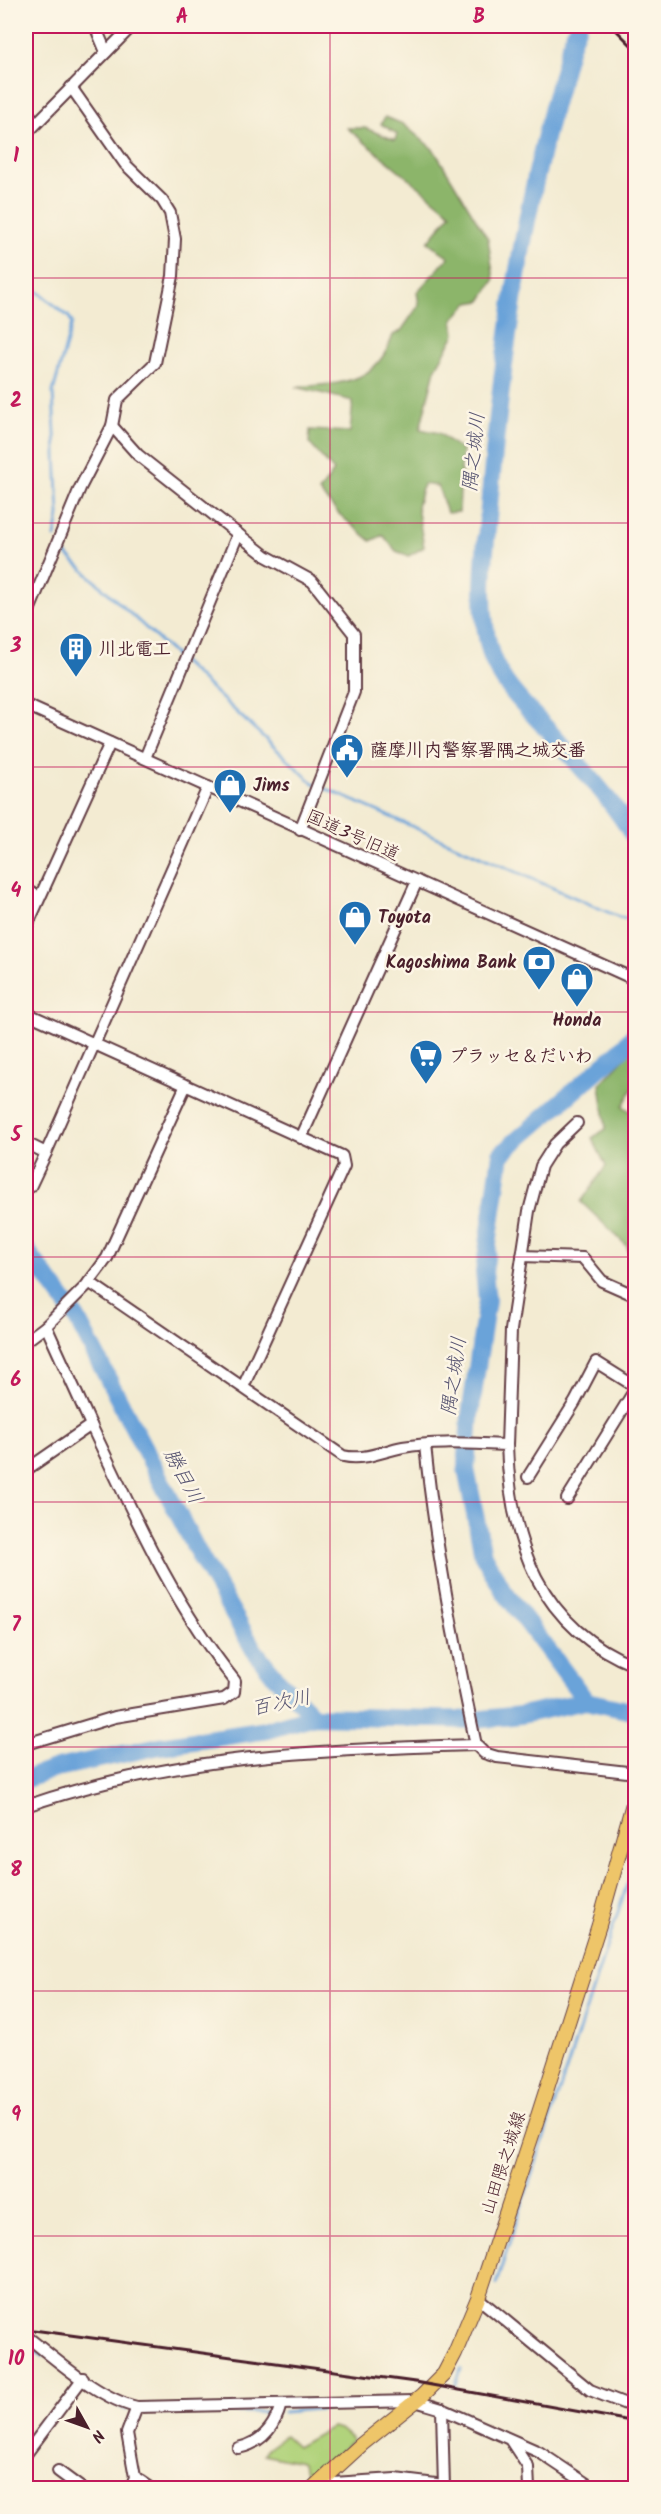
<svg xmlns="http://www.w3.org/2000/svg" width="661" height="2514" viewBox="0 0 661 2514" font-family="Kalam,'Klee One',sans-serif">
<rect width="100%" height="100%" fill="#fcf5e5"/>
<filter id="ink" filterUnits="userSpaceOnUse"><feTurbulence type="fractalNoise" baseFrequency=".0167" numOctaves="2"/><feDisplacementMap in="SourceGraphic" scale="12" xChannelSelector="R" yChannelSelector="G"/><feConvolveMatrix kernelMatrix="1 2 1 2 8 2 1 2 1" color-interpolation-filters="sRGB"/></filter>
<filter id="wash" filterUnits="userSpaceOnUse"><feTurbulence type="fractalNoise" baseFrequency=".008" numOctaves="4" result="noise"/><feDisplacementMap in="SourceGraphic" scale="24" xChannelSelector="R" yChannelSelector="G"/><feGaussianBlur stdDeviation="1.35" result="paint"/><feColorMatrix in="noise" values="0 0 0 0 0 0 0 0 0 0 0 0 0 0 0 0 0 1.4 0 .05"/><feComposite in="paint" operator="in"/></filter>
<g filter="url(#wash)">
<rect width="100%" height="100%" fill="#f3ebd2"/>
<polygon fill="#b1d37b" stroke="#7e7953" stroke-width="1.5" points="332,2427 340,2429 353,2440 310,2477 301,2462 264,2454 267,2449 285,2436 297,2447"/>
<g fill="#8cb56b" stroke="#6b6a4b" stroke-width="1.5">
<path d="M 385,117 L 403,124 L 434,150 L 488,239 L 494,280 L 481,301 L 469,303 L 453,319 L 455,334 L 435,370 L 420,429 L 439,433 L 462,451 L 459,512 L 447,513 L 438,486 L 423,484 L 417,507 L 424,547 L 409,556 L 396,551 L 383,535 L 371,541 L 339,514 L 319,492 L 334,471 L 309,443 L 310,430 L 350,432 L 353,401 L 296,387 C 340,383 376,386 393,335 L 401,331 L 419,305 L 417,292 L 449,257 L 428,242 L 451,213 L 347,128 L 365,128 L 395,140 L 397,134 L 381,124 Z"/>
<polygon points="635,1047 635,1084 623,1106 635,1115 636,1270 633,1270 627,1246 581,1202 606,1166 592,1138 606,1129 600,1084"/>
</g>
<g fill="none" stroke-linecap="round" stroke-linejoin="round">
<g stroke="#6aa3d9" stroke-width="3">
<polyline points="26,282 69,317 72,323 53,392 59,515 55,537"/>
<polyline points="60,545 64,552 313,783 619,917 636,920"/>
<polyline points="496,2284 636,1857"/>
<polyline points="26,2343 43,2356"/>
<polyline points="456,2385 461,2369"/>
<polyline points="105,2400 126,2410"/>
<polyline points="163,2412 276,2412"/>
<polyline points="283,2412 330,2408"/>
</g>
<g stroke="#6aa3d9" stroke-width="18">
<path d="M 578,26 C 569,43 565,67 559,86 C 521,219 502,359 490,496 C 486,547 476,605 491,654 C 500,683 528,709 548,730 C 579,765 612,799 636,840"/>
<polyline points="636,1033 621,1050 501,1154 484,1272 487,1300 470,1415 466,1469 483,1555 503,1590 586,1701 636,1712"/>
<polyline points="26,1249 76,1317 201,1558 254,1650 276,1678 314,1716"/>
<polyline points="26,1779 57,1768 160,1746 267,1730 314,1716 474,1720 521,1715 586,1701"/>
</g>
</g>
</g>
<g filter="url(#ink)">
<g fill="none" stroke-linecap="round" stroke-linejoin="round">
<g stroke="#633e44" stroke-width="14">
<g id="minor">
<polyline points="95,26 106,52"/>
<polyline points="26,111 36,123"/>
<polyline points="26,134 132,26"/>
<polyline points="112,426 138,455 238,534 266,556 312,581 354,634 354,692 300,830"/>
<polyline points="26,618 80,488 112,426 117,400 155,363 173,276 175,239 170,213 162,200 125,164 71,87"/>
<polyline points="26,705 636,980"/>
<polyline points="145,758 238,534"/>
<polyline points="26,890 39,897"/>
<polyline points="26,928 110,743"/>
<polyline points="26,1013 342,1156 344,1166 243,1387"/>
<polyline points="301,1138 417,881"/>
<polyline points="26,1143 46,1153 208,787"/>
<polyline points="30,1187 46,1153"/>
<polyline points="522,1256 583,1258 602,1281 636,1296"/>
<path d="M 89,1282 L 343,1456 C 364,1461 382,1451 403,1447 C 436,1441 473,1444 507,1445 C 510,1541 539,1628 636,1666"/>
<polyline points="26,1341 46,1326"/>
<path d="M 425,1445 C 435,1546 455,1646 476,1745 L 484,1753 L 497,1757 L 636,1773"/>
<polyline points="507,1445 511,1330 529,1211 541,1166 555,1144 577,1123"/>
<polyline points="26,1470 91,1425 46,1326 86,1286 107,1258 186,1085"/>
<polyline points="528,1477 575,1402 596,1362 636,1387"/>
<polyline points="567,1499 636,1388"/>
<path d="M 26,1744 L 115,1717 L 224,1699 L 234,1692 L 235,1681 C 172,1602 134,1515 91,1425"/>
<path d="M 26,1806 C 171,1756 324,1749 476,1745"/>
<polyline points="478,2298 590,2390 636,2408"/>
<path d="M 26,2336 C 56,2359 99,2399 137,2407 L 415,2401 L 442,2409 L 539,2452 L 593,2488"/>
<polyline points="442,2409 444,2488"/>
<polyline points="511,2441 528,2467 529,2488"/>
<path d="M 238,2448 C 262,2443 275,2427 281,2404"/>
<polyline points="26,2454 83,2378"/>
<polyline points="58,2471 81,2488"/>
<polyline points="135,2477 151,2488"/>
<polyline points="318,2484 395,2479 444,2485"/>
<polyline points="131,2488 135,2477 127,2433 137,2407"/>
</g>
</g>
<g stroke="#633e44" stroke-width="16">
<polyline id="major" points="314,2488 362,2444 422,2396 444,2374 455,2353 478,2298 532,2135 599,1925 636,1793"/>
</g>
<use href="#minor" stroke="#fff" stroke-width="10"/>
<use href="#major" stroke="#eec569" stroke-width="14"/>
<g stroke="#4a1f2b" stroke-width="3">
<polyline points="612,26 636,50"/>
<polyline points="26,2329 415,2382 636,2422"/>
</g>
</g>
</g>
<path fill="none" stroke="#c2185b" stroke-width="1.5" stroke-opacity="0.55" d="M 330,26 L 330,2488M 26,278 L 636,278M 26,523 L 636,523M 26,767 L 636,767M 26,1012 L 636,1012M 26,1257 L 636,1257M 26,1502 L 636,1502M 26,1747 L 636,1747M 26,1991 L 636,1991M 26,2236 L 636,2236"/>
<defs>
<g id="building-pin" transform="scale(1.725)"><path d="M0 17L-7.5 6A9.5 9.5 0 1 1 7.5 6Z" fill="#1f6fb2" stroke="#fcf5e5"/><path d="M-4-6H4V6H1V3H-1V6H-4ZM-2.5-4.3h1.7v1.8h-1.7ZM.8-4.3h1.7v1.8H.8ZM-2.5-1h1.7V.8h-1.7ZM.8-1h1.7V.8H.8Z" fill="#fff"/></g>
<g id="civic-pin" transform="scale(1.725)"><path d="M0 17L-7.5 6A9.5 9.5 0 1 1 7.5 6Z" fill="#1f6fb2" stroke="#fcf5e5"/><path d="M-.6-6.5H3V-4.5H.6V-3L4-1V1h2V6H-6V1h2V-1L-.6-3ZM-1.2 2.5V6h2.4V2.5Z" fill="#fff"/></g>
<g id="shop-pin" transform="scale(1.725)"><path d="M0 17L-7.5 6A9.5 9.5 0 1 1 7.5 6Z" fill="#1f6fb2" stroke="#fcf5e5"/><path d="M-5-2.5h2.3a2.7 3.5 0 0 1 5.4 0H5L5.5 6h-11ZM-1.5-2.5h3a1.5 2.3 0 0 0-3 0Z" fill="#fff"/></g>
<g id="bank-pin" transform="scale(1.725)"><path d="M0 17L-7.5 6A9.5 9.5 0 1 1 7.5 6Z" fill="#1f6fb2" stroke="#fcf5e5"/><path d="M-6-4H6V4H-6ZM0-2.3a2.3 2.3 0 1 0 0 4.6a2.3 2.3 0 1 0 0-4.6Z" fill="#fff"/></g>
<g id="supermarket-pin" transform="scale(1.725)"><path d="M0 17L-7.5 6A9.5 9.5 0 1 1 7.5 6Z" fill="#1f6fb2" stroke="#fcf5e5"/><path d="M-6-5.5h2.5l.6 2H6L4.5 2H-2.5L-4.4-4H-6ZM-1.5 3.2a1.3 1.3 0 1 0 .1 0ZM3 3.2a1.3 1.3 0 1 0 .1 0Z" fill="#fff"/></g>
</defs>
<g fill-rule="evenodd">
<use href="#building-pin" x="76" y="649"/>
<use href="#civic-pin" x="347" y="750"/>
<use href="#shop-pin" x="230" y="785"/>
<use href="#shop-pin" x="355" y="917"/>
<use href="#bank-pin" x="539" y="962"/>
<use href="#shop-pin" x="577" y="979"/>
<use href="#supermarket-pin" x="426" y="1056"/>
</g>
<g text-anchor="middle" stroke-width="5" stroke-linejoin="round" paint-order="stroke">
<g font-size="18" font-weight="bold" fill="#4a1f2b" stroke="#fcf5e5" text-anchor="start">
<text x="99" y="655">川北電工</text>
<text x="370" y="756">薩摩川内警察署隅之城交番</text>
<text x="253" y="791">Jims</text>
<text x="378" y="923">Toyota</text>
<text x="516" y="968" text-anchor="end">Kagoshima Bank</text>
<text x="577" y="1026" text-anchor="middle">Honda</text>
<text x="449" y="1062">プラッセ＆だいわ</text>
</g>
<g font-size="18" fill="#4a1f2b" stroke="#fcf5e5">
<text transform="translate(353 835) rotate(24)" y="6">国道3号旧道</text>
<text transform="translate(503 2163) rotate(-72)" y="6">山田隈之城線</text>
</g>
<g font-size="20" font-style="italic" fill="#575471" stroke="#fcf5e5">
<text transform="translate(473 452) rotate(-84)" y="7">隅之城川</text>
<text transform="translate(453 1376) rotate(-82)" y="7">隅之城川</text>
<text transform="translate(184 1476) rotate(62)" y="7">勝目川</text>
<text transform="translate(281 1702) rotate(-12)" y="7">百次川</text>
</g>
</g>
<rect width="661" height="2514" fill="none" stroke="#fcf5e5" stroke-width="66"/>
<g transform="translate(87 2427) rotate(130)" stroke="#fcf5e5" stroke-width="4.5" paint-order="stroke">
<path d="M0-4.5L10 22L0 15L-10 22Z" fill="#4a1f2b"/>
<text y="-9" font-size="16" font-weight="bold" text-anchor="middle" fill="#4a1f2b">N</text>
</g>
<rect x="33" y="33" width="595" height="2448" fill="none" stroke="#c2185b" stroke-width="2"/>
<g font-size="20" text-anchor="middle" font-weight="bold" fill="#c2185b">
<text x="182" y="23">A</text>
<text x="479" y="23">B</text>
<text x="16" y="162">1</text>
<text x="16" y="407">2</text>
<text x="16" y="652">3</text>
<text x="16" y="897">4</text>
<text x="16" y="1141">5</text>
<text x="16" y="1386">6</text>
<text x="16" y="1631">7</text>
<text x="16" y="1876">8</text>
<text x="16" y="2121">9</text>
<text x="16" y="2365">10</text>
</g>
</svg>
